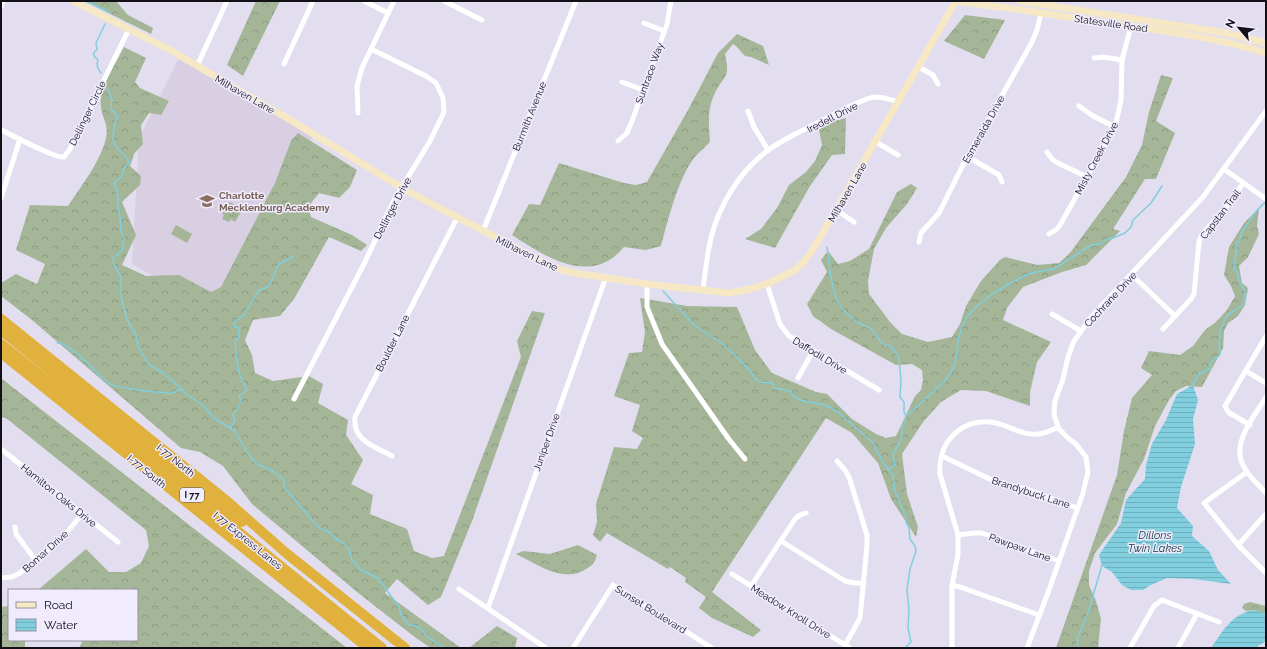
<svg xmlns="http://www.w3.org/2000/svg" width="1267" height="649" viewBox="0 0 1267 649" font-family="Raleway,sans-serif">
<defs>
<pattern id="grass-tufts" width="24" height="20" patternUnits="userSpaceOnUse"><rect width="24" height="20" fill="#a4b697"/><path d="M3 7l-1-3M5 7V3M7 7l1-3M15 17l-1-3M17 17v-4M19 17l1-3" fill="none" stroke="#8c9b81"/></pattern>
<pattern id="forest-crowns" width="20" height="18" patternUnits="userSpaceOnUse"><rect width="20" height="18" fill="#a4b697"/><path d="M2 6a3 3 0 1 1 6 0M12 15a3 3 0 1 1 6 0" fill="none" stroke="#8c9b81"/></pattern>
<pattern id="water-rules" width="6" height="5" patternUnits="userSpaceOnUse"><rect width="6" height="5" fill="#81cede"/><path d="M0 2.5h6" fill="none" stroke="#6eb0be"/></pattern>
</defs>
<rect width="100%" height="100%" fill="#e2deef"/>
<polygon fill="#d8cfe3" points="180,56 314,134 222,313 132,264 139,138"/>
<polygon fill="url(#grass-tufts)" points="230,202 242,210 235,222 231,219 229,222 222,219 224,215 222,214"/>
<g fill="url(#forest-crowns)">
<polygon points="84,1 116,1 128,15 153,28 151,34"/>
<polygon points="256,1 280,1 243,76 227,65"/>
<polygon points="965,15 1005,20 984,59 944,41"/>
<path d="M 737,34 L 763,46 L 769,65 L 751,57 L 745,56 L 736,46 L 733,44 L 725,54 C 731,80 723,75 714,95 C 707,110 709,126 710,142 C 705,147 699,152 694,158 C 678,179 668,220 661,246 L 646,250 L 624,247 C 591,287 546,257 512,235 L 529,204 L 540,205 L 559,163 L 624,183 L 636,185 L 647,182 L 688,110 L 718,53 Z"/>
<path d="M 124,47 L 146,58 L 135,82 L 140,88 L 169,101 L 161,115 L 149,113 L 141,125 L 143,144 L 134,154 L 130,166 L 141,176 L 140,185 L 122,202 L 136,235 L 122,265 L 146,276 L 179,275 L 211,292 L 221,287 L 275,183 L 291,141 L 298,133 L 357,170 L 350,187 L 339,198 L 319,193 L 308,207 L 311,217 L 352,235 L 367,245 L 361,251 L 329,237 L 294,299 L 280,316 L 253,320 L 245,340 L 252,355 L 255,373 L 273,381 L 309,376 L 323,384 L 318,403 L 348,420 L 346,435 L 363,460 L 351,484 L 373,495 L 370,514 L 407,529 L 414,551 L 432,558 L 444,556 L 521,357 L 517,341 L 532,311 L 545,313 L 472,521 L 441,597 L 428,605 L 397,579 L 385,593 L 461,648 L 431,648 L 416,638 L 357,592 L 252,504 L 223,466 L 200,452 L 181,448 L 32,320 L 1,296 L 1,283 L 16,274 L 37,284 L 45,264 L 16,250 L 30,205 L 68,206 C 80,188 99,163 105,142 C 110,126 103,121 101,107 C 98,89 116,63 124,47 Z"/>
<polygon points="1161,75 1173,78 1156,121 1175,133 1156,179 1145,179 1113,229 1120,231 1086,265 1062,272 1023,287 1007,308 1003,320 1051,342 1037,362 1030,392 1030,406 986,391 961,390 941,402 923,422 902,454 907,494 918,527 916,537 891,499 878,463 852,433 826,418 712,592 761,630 753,637 712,618 699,608 706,597 685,582 686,578 670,567 668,569 607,533 600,542 593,535 597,522 596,504 614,447 637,449 643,438 632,431 640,405 614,396 629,353 642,352 645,332 640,298 687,306 737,307 755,350 772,373 816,392 827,394 852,419 876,434 886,438 896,436 915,396 921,390 923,380 922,370 912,364 896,365 831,329 813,316 807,304 827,272 821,260 828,251 838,264 850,261 869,249 897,192 911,184 917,188 907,204 886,228 874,249 868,281 869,294 890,322 902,334 928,342 952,337 960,324 966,306 981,281 1000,260 1005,257 1037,265 1059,263 1070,253 1126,177 1142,145 1149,112"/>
<polygon points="846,118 845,154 832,155 810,186 775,248 745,239 761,229 777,208 789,185 806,172 815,161 822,145 819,130 830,122"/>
<polygon points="1259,208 1257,226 1259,234 1248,257 1239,266 1242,283 1248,288 1245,305 1238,316 1228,323 1224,331 1223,348 1202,387 1186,386 1176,391 1169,400 1155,426 1144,459 1126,493 1117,524 1095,553 1089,571 1089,585 1096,601 1101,619 1098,648 1056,648 1117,475 1124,431 1132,398 1152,375 1141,368 1149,351 1180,355 1193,346 1205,330 1216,322 1227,310 1235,296 1231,286 1224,275 1229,247 1244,223"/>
<polygon points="1,378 15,389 347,648 79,648 83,640 137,640 137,590 38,590 86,549 109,572 126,572 141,563 149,546 146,530 6,418 1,417"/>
<path d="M 578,545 L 597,555 C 594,564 594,564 586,569 C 564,584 537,564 516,554 L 523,551 L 550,554 Z"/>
<polygon points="1250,602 1266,606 1266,614 1255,610 1246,611 1242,608 1244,604"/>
<polygon points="9,606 9,640 25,640 25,648 1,648 1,607"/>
<polygon points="497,626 517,638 515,648 469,648"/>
</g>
<polygon fill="#a4b697" points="176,225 192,234 187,243 171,234"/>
<g fill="url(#water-rules)">
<polygon points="1193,385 1198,400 1193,419 1195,444 1181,487 1177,508 1193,526 1192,536 1209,551 1218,570 1231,584 1193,579 1167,578 1151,585 1143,590 1131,590 1122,585 1112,572 1102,566 1099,555 1121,523 1126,500 1145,479 1146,465 1152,444 1166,420 1177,394"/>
<path d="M 1255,610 L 1266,614 L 1266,641 L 1255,648 L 1211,648 C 1223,631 1232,613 1255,610 Z"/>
</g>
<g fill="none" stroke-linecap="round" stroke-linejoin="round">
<g stroke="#81cede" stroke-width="1.5">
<polyline points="86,1 109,12"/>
<path d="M 101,73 C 97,67 96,65 98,60 L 94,56 L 94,52 L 97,50 L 96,43 L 105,24"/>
<path d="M 107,88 L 112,100 L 111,109 L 117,115 C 116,123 112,133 113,140 C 116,152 128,154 129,163 L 124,168 L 122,176 L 114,183 L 118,195 L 118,207 L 120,217 L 121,232 L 124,239 L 122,251 L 113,258 L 114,265 L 121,277 L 121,297 L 127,320 L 136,335 L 138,346 L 148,364 L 163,373 L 182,389 L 185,393 L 204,406 L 214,418 L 235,431 L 248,454 L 257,464 L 271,470 L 284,480 L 284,487 L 317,526 L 323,530 L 328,531 L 335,538 L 345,544 L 349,549 L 352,560 L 358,566 L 359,569 L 378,578 L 399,607 L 401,615 L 409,625 C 420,624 423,633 431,639 C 435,642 440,645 445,648"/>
<path d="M 827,247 C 829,262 831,289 838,302 C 842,310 850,317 857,322 C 861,325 867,326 871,329 C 878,335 880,347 891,346 L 899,357 L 901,381 L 900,397 L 904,402 L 904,412 L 906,416 L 905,424 L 902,426 L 902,437 L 893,455 L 895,465 L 889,469"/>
<path d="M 663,291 L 694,325 L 724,345 L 736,356 L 745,366 C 752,369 752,379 760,382 C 765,383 769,382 773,383 L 774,388 L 790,391 L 793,396 L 803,401 L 825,405 L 838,412 L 872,442 L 884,464 L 893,475 L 895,491 L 906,517 L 906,522 L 909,528 L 910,539 L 915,546 L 916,551 L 910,569 L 907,589 L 909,610 L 908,628 L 911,642 L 905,648"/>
<path d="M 57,343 C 69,341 98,375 108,383 C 114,387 149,392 157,392 C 162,393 165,391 169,394 L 182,389"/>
<path d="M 1192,386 L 1199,374 L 1211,368 L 1211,362 L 1220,355 C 1221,351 1219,349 1219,345 C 1218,341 1221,336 1220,331 C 1223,327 1223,321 1226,317 C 1235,306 1246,312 1245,291 L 1239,281 L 1237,272 L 1234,269 L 1237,243 L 1240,240 C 1239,233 1259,206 1266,202"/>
<polyline points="906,416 943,383 951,372 956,360 958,340 962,327 967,317 977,306 995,292 1022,277 1031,273 1054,269 1091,245 1100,244 1107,239 1113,238 1125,233 1131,227 1133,220 1151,203 1162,186"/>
<path d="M 231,427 L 235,421 L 233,414 L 237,410 L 241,401 L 239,396 L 247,390 C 246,387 243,384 242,381 C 237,369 236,355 235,342 L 239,337 L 239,328 L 234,326 L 234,323 L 245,314 L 258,291 L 269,286 L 279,264 L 293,257"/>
<polyline points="1078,648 1077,639 1087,616 1102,565"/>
</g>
<g stroke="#fff" stroke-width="5">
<polyline points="364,1 388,13"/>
<polyline points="444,1 482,20"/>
<polyline points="1,6 3,1"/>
<polyline points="644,23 664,31"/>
<polyline points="1094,58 1103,57 1122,60"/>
<polyline points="284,64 313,1"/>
<polyline points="197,66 227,1"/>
<polyline points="919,67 933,75 938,84"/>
<polyline points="622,82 643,90"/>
<polyline points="1079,106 1093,116 1115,127"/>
<polyline points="748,111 754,127 768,150"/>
<polyline points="358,113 357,86 362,68 394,1"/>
<path d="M 1,130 C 12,135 56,159 64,157 L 70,149 L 129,29"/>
<polyline points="618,141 627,133 632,121 667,24 671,1"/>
<polyline points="876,142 898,155"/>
<polyline points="1047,152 1052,159 1056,162 1087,177"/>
<polyline points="968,157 999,175 1002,182"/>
<polyline points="1224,169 1266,199"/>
<polyline points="1,198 20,139"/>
<polyline points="836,210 854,222"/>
<polyline points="483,231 576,1"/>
<polyline points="1049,234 1057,229 1060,225 1115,127 1121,100 1122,60 1131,26"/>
<polyline points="919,242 921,233 939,213 964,163 1032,42 1037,30 1041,13"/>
<polyline points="1132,275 1175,316"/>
<polyline points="647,284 647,307 662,344 728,438 745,459"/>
<polyline points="767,284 780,324 789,336 879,390"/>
<path d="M 703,291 C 705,272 707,253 712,234 C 720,205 738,175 762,155 C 780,140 804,130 825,119 C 837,113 863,98 875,97 C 883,97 892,100 899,102"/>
<polyline points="1052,314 1081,331"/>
<polyline points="1163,329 1191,299 1194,294 1199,242 1201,236 1232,200 1243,183"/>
<polyline points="1246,371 1266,383"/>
<polyline points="798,378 813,351"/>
<path d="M 1266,397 C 1254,417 1230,444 1244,467 C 1249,477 1259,485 1266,493"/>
<polyline points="294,399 365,262 394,200 430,141 444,112 443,98 436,83 426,76 371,49"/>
<polyline points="1250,425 1228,412 1225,406 1266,336"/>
<polyline points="1,449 118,542"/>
<path d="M 392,456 C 375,447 352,440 355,417 L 457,218"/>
<polyline points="942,456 998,483 1027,489 1077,508"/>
<polyline points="837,461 845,470 849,477 867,535 867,545 860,618 845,645"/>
<polyline points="1247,472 1204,503 1238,545 1266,573"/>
<polyline points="15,527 16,534 36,561"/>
<polyline points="958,535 974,533 982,533 1059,561"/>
<polyline points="781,541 845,581 855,583 864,583"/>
<polyline points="1238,545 1266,514"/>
<polyline points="732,574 850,648"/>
<polyline points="1,578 12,577 20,573 63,537 82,514"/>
<polyline points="952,585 963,588 1039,615"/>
<polyline points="751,586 795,519 800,515 806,513"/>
<polyline points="459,589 546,648"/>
<polyline points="488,608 606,277"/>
<polyline points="573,648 613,585 712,648"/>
<path d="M 952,648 L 952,585 L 958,555 L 958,535 L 940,474 C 937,442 963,416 996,423 C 1010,426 1023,436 1038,434 C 1045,434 1052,430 1058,427"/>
<polyline points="1027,648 1049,590 1083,493 1088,472 1086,457 1076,444 1068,438 1059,429 1054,415 1055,401 1063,379 1068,357 1074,341 1092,316 1203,197 1266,111"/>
<polyline points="1130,648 1154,606 1162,600 1219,622"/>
<polyline points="1178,648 1197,614"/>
</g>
<g stroke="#f6e8c5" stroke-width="7">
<polyline points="73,1 170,50 287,118 409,192 545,263 558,269 575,273 647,284 729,293 750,289 767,284 795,270 803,263 815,246 956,1"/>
<path d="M 955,1 C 1005,7 1055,15 1105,23 C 1159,30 1214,37 1266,53"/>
<polyline points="1020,1 1226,33 1266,43"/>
</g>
<g stroke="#e1b13d" stroke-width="10">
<polyline points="1,319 228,502 286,553 405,648"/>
<polyline points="1,330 145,447 242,522"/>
<polyline points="1,344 214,512 382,648"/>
<polyline points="1,353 368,648"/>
</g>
</g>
<defs>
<g id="school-bare" transform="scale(1.2)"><path d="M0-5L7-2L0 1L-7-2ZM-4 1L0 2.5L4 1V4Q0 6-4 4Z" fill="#8d6e63" stroke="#f0ecfd" stroke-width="2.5" paint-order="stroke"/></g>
</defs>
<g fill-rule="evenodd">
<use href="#school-bare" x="207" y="201"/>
</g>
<g text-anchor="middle" stroke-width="3" stroke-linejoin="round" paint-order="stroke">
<rect fill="#f0ecfd" stroke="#55525b" stroke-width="1" x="180" y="488" width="24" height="14" rx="3"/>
<g font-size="9" font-weight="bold" fill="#121016">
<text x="192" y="498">I 77</text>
</g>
<g font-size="10" fill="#121016" stroke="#f0ecfd">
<text transform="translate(1111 23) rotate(8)" y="4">Statesville Road</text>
<text transform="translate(649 73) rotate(-70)" y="4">Suntrace Way</text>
<text transform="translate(245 94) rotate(30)" y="4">Milhaven Lane</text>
<text transform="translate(87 113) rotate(-64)" y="4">Dellinger Circle</text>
<text transform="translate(529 116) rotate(-68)" y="4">Burmith Avenue</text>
<text transform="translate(832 117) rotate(-27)" y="4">Iredell Drive</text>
<text transform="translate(983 129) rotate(-61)" y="4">Esmeralda Drive</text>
<text transform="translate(1096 158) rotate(-62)" y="4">Misty Creek Drive</text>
<text transform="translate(847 192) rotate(-60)" y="4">Milhaven Lane</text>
<text transform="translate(392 208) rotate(-62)" y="4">Dellinger Drive</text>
<text transform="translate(1220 214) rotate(-53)" y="4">Capstan Trail</text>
<text transform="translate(527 253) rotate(26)" y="4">Milhaven Lane</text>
<text transform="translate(1110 299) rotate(-47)" y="4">Cochrane Drive</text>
<text transform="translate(392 343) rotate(-63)" y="4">Boulder Lane</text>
<text transform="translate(820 355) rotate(31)" y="4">Daffodil Drive</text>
<text transform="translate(546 442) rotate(-70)" y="4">Juniper Drive</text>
<text transform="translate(176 460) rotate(39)" y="4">I-77 North</text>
<text transform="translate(147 471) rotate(39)" y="4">I-77 South</text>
<text transform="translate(1031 492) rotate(18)" y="4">Brandybuck Lane</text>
<text transform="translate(59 495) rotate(39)" y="4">Hamilton Oaks Drive</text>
<text transform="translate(248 540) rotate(39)" y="4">I 77 Express Lanes</text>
<text transform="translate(1020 547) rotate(20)" y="4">Pawpaw Lane</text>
<text transform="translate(45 551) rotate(-42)" y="4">Bomar Drive</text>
<text transform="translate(651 609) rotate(32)" y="4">Sunset Boulevard</text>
<text transform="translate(791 611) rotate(32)" y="4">Meadow Knoll Drive</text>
</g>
<g font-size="10" font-weight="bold" fill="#785e54" stroke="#f0ecfd" text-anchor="start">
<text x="219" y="199">Charlotte<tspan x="219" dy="12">Mecklenburg Academy</tspan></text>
</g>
<g font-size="11" font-style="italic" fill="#0e333b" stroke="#f0ecfd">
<text x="1155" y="539">Dillons<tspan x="1155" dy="13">Twin Lakes</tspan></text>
</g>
</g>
<rect width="1267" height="649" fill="none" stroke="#121016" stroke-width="4"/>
<rect x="8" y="589" width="130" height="52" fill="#f0ecfd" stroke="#9794a1"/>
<rect x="16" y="602" width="20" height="6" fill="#f6e8c5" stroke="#9794a1"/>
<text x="44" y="609" font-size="12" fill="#121016">Road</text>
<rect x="16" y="619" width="20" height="12" fill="url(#water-rules)" stroke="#9794a1"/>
<text x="44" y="629" font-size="12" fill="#121016">Water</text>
<g transform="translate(1239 28) rotate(298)" stroke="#f0ecfd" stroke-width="3" paint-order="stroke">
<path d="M0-3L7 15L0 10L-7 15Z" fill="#121016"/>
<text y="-6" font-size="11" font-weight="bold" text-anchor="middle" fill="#121016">N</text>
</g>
</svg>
